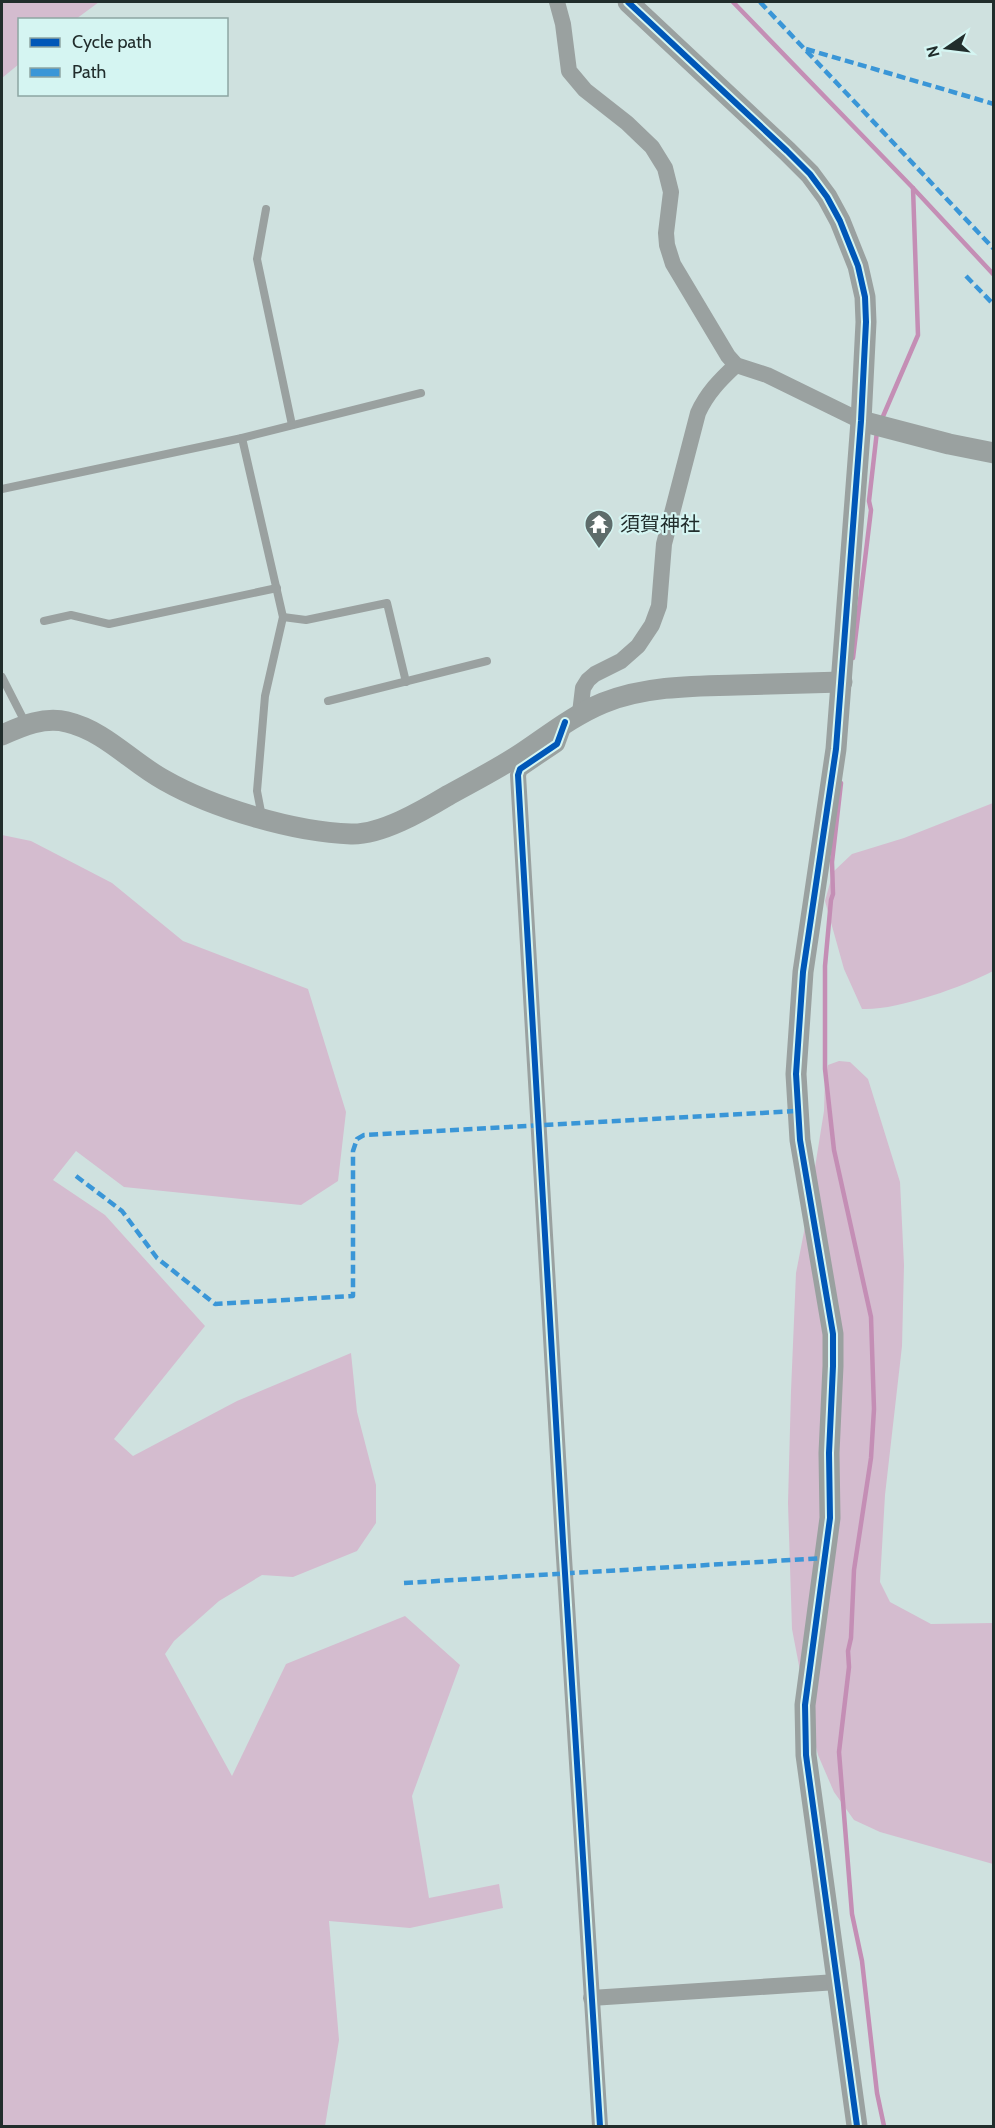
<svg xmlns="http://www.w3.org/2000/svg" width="995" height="2128" viewBox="0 0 995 2128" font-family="Cabin,'Noto Sans JP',sans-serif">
<rect width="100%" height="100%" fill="#cfe1df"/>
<g fill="#d4bccf">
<polygon points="2,2 99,2 76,19 20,20 19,64 2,78"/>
<path d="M 993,803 L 993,971 C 963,987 895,1011 862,1009 L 844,969 L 825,901 L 833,872 L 852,854 L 904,838 Z"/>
<polygon points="2,835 31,841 112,883 183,941 308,989 346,1112 338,1181 301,1205 124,1187 76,1151 53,1180 105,1215 205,1326 114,1439 133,1456 237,1401 351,1353 357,1412 376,1485 376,1523 357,1551 293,1577 262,1575 219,1601 174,1641 165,1654 232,1776 286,1664 405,1616 460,1665 412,1796 429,1898 499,1884 503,1908 410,1928 329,1921 339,2040 325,2126 2,2126"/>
<polygon points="839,1061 850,1062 868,1079 900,1182 904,1265 902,1346 885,1495 880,1582 890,1602 931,1624 993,1623 993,1864 880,1832 854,1820 834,1792 818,1755 809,1718 792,1629 788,1503 791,1391 796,1273 808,1211 824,1111 825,1078 828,1065"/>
</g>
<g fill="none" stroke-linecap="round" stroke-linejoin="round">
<g stroke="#c48eb5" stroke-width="4.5">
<polyline points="733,2 913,188 994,275"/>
<polyline points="881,421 918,335 913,188"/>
<polyline points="853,658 871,510 869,501 877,431"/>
<polyline points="841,783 832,862 833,894 831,900 825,966 825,1069 834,1150 871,1317 874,1409 871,1458 854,1570 851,1638 848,1651 849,1667 839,1752 852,1914 862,1961 877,2093 884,2126"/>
</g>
<g stroke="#9aa1a0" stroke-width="8">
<polyline points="266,209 257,259 292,425"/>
<polyline points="242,438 283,617 265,696 257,791 262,817"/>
<polyline points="2,489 242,438 421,393"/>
<polyline points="283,617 306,620 387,603 406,682"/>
<polyline points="44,621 71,615 109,624 277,588"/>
<polyline points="2,677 26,724"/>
<polyline points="328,701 487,661"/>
</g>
<g stroke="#9aa1a0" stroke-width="16">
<polyline points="557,2 563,24 569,71 585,90 627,123 652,147 665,168 671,192 666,233 667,245 673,264 728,356 736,365 767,375 861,421"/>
<path d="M 580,713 L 583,688 L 588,680 L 595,674 L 621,661 L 638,646 L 652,625 L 659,606 L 664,544 L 698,413 C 707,393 720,380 736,365"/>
<path d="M 565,722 L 557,744 L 520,769 L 518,775 C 544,1225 570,1676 600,2126"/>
<polyline points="591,1998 837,1982"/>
</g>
<g stroke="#9aa1a0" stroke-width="21">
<polyline points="628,2 787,151 810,174 827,197 840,221 858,266 865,297 866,322 861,421 836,749 803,972 796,1074 800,1140 833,1334 833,1366 829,1453 830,1518 805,1705 806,1755 857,2126"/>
<polyline points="861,421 949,444 994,453"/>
<path d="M 2,735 C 22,726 45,716 67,722 C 105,731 131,762 164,780 C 213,808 294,832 351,834 C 381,835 422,811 447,796 C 472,782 498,769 522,753 C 549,735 572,716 603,703 C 645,686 693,686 737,685 C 772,684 807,683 842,682"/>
</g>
<g stroke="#3a96d7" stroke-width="4.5" stroke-dasharray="9 4.5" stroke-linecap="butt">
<polyline points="760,2 994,249"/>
<polyline points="806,49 994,104"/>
<polyline points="966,276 994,305"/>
<polyline points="76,1176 122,1211 157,1258 215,1304 353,1296 353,1151 357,1139 364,1135 798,1111"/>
<polyline points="404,1583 825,1558"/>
</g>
<g stroke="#d5f5f2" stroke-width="10">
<g id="cycleway">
<polyline points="628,2 787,151 810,174 827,197 840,221 858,266 865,297 866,322 861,421 836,749 803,972 796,1074 800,1140 833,1334 833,1366 829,1453 830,1518 805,1705 806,1755 857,2126"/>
<path d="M 565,722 L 557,744 L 520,769 L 518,775 C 544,1225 570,1676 600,2126"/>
</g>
</g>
<use href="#cycleway" stroke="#0057b8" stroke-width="6"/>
</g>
<defs>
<g id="temple-pin" transform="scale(1.5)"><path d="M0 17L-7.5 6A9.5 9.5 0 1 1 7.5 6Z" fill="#5e6c6b" stroke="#d5f5f2"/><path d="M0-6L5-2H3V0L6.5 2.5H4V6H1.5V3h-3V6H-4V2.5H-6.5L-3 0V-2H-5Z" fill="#fff"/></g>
</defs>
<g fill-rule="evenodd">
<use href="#temple-pin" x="599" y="524"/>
</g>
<g text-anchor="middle" stroke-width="4.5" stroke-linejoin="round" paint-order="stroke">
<g font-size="20" fill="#212d2c" stroke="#d5f5f2" text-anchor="start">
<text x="620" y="531">須賀神社</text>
</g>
</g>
<rect width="995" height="2128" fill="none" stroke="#212d2c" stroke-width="6"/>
<rect x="18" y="18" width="210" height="78" fill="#d5f5f2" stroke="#8da5a3" stroke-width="1.5"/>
<rect x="30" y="38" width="30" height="9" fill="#0057b8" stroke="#8da5a3" stroke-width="1.5"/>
<text x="72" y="48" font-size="18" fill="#212d2c">Cycle path</text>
<rect x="30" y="68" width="30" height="9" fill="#3a96d7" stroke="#8da5a3" stroke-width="1.5"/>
<text x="72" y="78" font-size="18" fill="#212d2c">Path</text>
<g transform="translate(947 48) rotate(256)" stroke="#d5f5f2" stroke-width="4.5" paint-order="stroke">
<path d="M0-4.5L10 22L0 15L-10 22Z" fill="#212d2c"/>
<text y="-9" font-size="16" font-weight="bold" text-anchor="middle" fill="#212d2c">N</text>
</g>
</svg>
